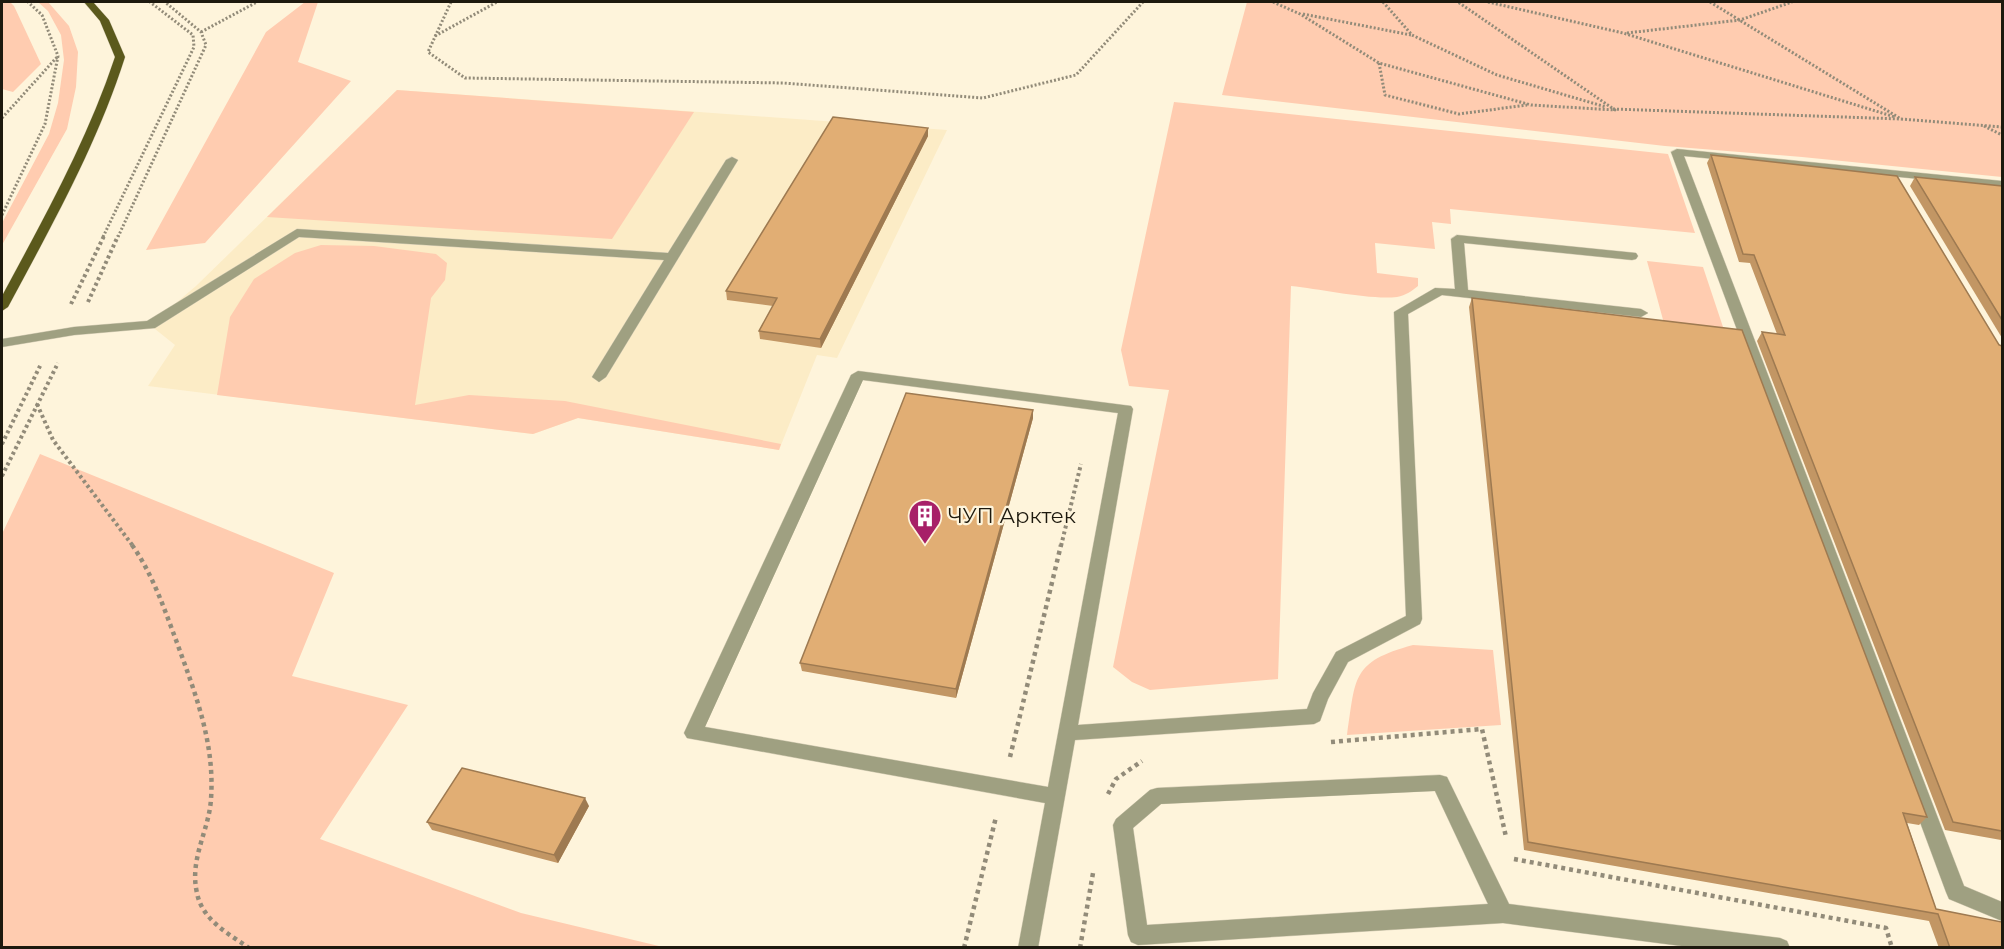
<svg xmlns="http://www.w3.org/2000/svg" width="2004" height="949" viewBox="0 0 2004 949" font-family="Montserrat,sans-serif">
<rect width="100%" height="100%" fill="#fef4db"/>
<polygon fill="#fcecc6" points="397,90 947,130 837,358 817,355 779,450 578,418 533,434 148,386 175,345 150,325 196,286"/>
<g fill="#ffccb0">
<polygon points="2,2 10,2 14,6 41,64 13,92 2,89"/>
<polygon points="38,2 48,2 69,26 78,52 76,87 67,129 2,245 2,223 49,134 58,103 64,60 61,35 48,11"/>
<polygon points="305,2 318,2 298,62 351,81 205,243 146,250 266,32"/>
<polygon points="1247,2 2002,2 2002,177 1802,157 1665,146 1222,95"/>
<polygon points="397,90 694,112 612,239 267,217"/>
<path d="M 1174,102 L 1668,154 L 1695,233 L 1450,209 L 1451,224 L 1432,222 L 1435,249 L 1375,243 L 1377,273 L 1418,278 L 1418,286 C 1412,291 1406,295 1397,297 C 1369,300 1321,289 1291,286 L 1278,679 L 1150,690 L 1132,682 L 1113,667 L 1169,390 L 1129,386 L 1121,350 Z"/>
<polygon points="321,245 374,246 436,254 447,263 445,280 431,298 415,405 469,395 565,401 781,444 779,450 578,418 533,434 217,395 230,317 254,279 295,253"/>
<polygon points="1647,261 1703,267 1725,333 1665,327"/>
<polygon points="40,454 334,573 292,676 408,705 320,839 521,913 663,947 2,947 2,534"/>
<path d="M 1413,645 L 1493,650 L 1501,725 L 1347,735 C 1356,677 1351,662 1413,645 Z"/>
</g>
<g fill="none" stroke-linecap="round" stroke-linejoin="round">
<g stroke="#dad1ba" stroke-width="1">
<g id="minor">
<polygon points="1677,149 2002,181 2002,187 1684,156 1964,886 2002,902 2002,921 1949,899 1946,892 1671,152"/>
<polygon points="732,157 738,160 606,377 599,382 592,377 664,260 299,237 155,328 74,335 2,347 2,339 74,327 147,321 297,229 668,253 726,160"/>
<path d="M 1457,235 L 1636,253 L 1638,256 L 1636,259 L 1632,260 L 1464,243 L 1468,290 L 1641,309 L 1648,313 L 1641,317 L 1442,295 L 1408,314 L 1422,619 L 1420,624 L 1348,662 L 1328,699 L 1320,721 L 1314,724 L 1075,740 L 1038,948 L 1018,948 L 1045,803 L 687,738 L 684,733 L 851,375 L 858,371 L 1131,406 L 1133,409 L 1078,725 L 1307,709 L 1313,693 L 1336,652 L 1406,616 L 1394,312 L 1435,288 L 1455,289 L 1451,239 ZM 863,380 L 1118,413 L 1048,787 L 705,727 Z"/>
<path d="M 1440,775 L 1447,777 L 1509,904 L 1780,938 L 1787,941 L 1790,948 L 1697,948 L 1503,923 L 1138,945 L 1131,942 L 1128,935 L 1113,825 L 1116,819 L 1150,790 L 1157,788 ZM 1435,791 L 1488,904 L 1147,925 L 1133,828 L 1161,804 Z"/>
</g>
</g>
<g stroke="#dad1ba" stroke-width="1">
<path id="major" d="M 84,2 L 93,2 L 109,20 L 125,57 C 97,145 52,225 8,307 L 2,311 L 2,296 C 44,218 87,141 115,57 L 100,21 Z"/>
</g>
<g stroke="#928b79" stroke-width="3" stroke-dasharray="2 2" stroke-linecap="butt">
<polyline points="451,2 428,52 465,78 783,83 983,98 1076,75 1143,2"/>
<polyline points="1273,2 1300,14 1379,63 1531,105 1615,110 1458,2"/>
<polyline points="1383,2 1412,35 1497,75 1606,107"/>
<polyline points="1488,2 1623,33 1895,117"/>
<polyline points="1710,2 1901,119 2002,127"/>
<polyline points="1303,14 1411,35"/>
<polyline points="201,32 257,2"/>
<polyline points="1627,33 1740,20 1792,2"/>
<polyline points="435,36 497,2"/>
<polyline points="1379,63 1385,95 1459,114 1527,105"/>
<polyline points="1613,109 1901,119"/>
<polyline points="2,118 58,56"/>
<polyline points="1984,126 2002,135"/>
<polyline points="2,215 45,124 58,56 42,15 28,2"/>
<polyline points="103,237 194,47 193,35 150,2"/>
<polyline points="118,237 206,45 201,32 165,2"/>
</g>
<g stroke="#928b79" stroke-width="4" stroke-dasharray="3 3" stroke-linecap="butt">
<polyline points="88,302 118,236"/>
<polyline points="71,304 104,236"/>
<polyline points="37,404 53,440 133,546"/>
<polyline points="2,444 41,364"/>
<polyline points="2,476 58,363"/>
<polyline points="1061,546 1081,464"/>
</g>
<g stroke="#928b79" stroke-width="4.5" stroke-dasharray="4 4" stroke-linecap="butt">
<path d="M 132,545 C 152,573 164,608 176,640 C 195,693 215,742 211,799 C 209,831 189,859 197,893 C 202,920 229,934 249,948"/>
<polyline points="1331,742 1482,729 1506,837"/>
<polyline points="1010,757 1061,545"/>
<polyline points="1108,794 1116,779 1142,761"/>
<polyline points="1514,859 1886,928 1892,948"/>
<polyline points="964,948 996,817"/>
<polyline points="1080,948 1093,873"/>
</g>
<use href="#minor" fill="#9fa081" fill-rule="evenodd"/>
<use href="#major" fill="#5b591c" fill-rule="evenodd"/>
</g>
<g fill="#c29664">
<polygon points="928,128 928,136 821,348 760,339 759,331 773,306 727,300 726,291"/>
<polygon points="1711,155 2002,346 2002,845 2001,840 1945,830 1757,341 1762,332 1777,334 1750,263 1739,262 1707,163"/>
<polygon points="1915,177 2002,186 2002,338 1910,186"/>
<polygon points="1472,298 1927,817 1919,825 1907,823 1936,909 2002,948 1939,948 1929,921 1524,850 1469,307"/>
<polygon points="1033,410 1033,418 956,698 802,671 800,663"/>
<polygon points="589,806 558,863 432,830 427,822"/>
</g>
<g fill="#9e7a51">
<polygon points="928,128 928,136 821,348 820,339"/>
<polygon points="1033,410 1033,418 956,698 956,689"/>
<polygon points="585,798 589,806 558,863 554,855"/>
</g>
<g fill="#e1ae74" stroke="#9e7a51" stroke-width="1.5">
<polygon points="833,117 928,128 820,339 759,331 777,298 726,291"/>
<polygon points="1711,155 1897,176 1999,345 2002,346 2002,831 1953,822 1762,332 1785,335 1754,255 1743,254"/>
<polygon points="1915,177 2002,186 2002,320"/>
<polygon points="1472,298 1742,330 1927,817 1903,813 1936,909 2002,922 2002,948 1950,948 1938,914 1528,842"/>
<polygon points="906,393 1033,410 956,689 800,663"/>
<polygon points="462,768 585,798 554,855 427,822"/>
</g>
<defs>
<g id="building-pin" transform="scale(1.725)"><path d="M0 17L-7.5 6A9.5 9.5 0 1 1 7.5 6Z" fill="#a72068" stroke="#fef4db"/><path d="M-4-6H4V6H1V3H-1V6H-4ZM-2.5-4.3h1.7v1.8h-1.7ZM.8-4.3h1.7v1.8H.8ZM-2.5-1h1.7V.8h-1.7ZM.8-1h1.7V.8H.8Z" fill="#fff"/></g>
</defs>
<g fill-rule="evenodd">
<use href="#building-pin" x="925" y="516"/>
</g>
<g text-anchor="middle" stroke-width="4.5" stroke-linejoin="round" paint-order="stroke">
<g font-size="21" fill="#1d190e" stroke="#fef4db" text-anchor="start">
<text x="948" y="523">ЧУП Арктек</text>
</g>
</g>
<rect width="2004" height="949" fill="none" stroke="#1d190e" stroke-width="6"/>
</svg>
